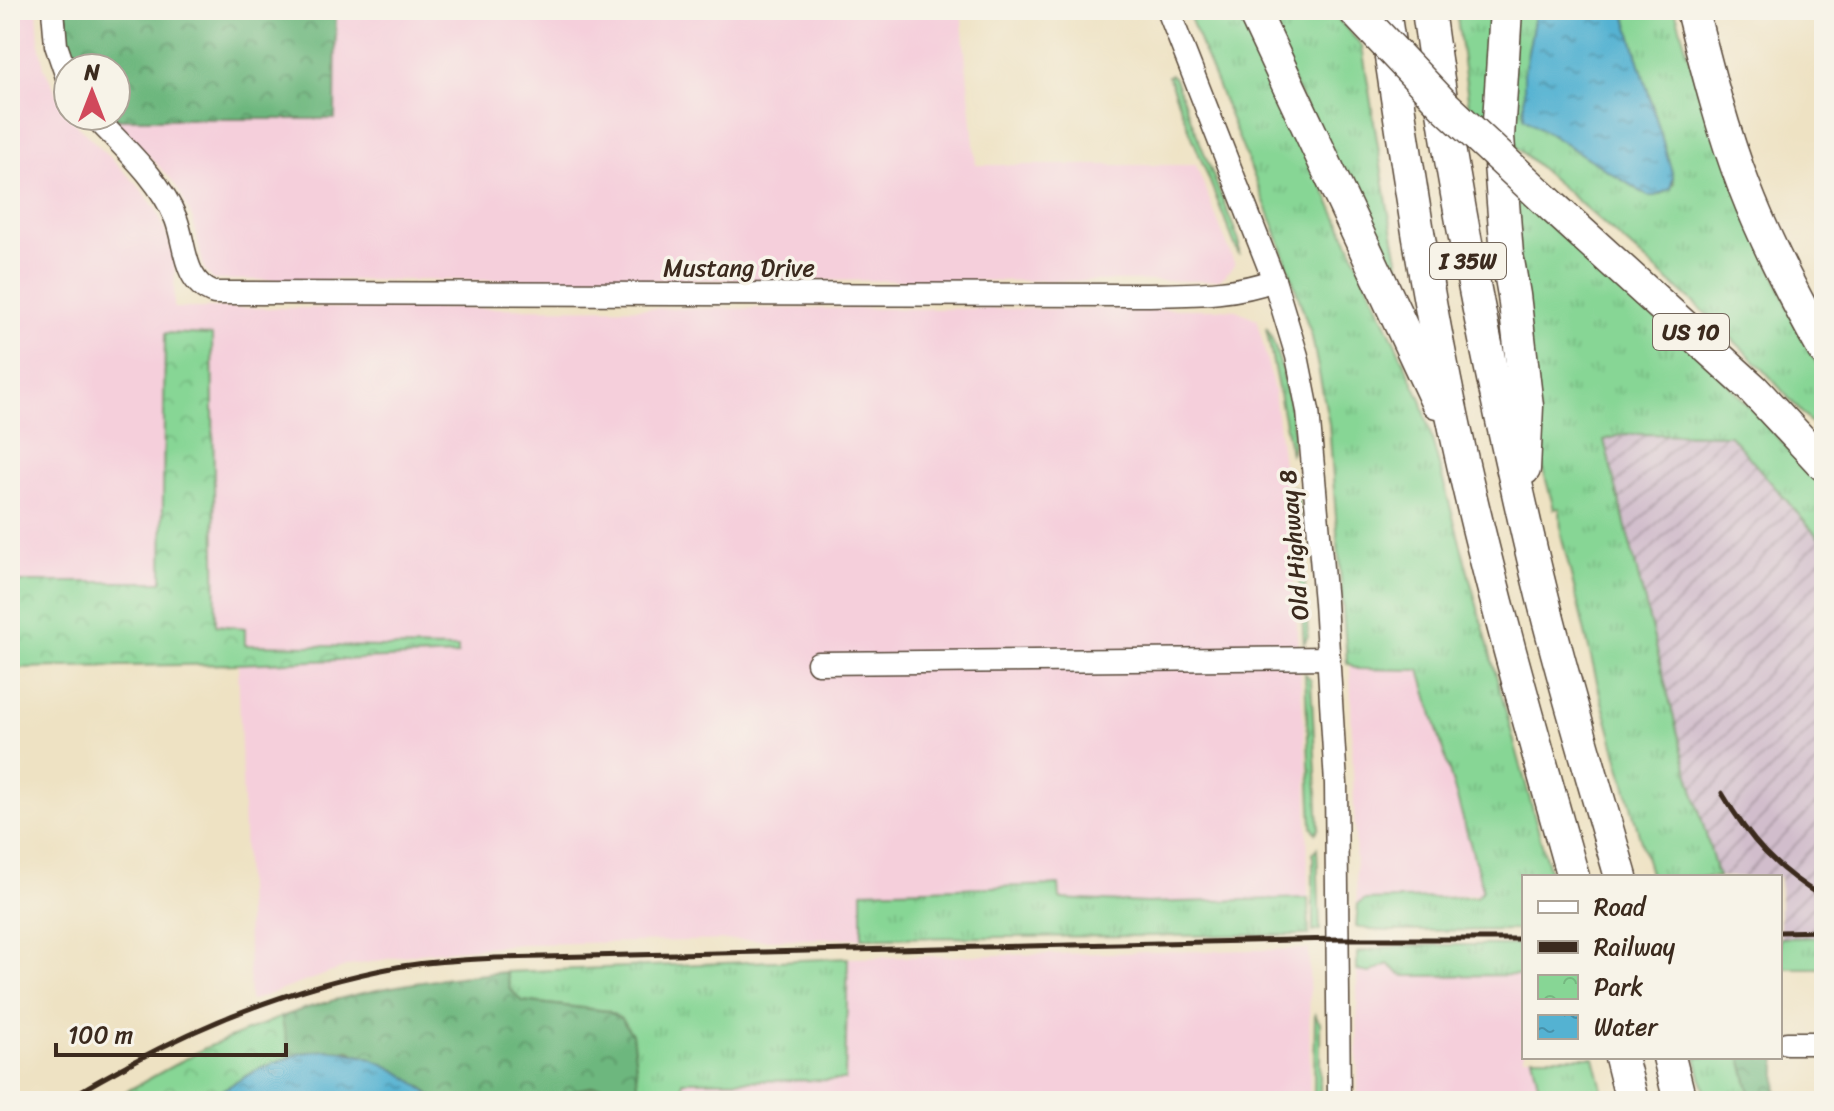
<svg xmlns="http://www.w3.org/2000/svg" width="1834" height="1111" viewBox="0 0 1834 1111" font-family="Sriracha,sans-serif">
<defs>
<pattern id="industrial-furrows" width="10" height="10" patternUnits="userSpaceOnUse" patternTransform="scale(2)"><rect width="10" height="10" fill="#d1bdcc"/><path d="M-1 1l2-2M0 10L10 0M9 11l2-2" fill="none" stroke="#ab9aa5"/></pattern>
<pattern id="grass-tufts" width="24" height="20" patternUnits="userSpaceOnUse" patternTransform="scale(2)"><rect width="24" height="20" fill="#87d695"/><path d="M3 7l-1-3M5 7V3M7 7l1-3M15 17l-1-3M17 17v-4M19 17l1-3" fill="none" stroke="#75b880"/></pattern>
<pattern id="forest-crowns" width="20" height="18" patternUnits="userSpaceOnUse" patternTransform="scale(2)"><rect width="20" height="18" fill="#6db77e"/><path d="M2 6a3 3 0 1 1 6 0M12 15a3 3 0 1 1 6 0" fill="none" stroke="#5b9567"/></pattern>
<pattern id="park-crowns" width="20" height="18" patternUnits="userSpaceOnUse" patternTransform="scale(2)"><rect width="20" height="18" fill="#87d695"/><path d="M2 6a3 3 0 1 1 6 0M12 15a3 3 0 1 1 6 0" fill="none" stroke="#75b880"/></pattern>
<pattern id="water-ripples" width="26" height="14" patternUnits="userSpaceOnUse" patternTransform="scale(2)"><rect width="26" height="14" fill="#54b2d2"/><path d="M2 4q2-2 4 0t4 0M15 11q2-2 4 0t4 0" fill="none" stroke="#4791aa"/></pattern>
</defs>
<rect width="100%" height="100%" fill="#f7f3e8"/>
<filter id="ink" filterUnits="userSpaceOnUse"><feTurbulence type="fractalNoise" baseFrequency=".0125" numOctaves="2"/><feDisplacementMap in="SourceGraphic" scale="16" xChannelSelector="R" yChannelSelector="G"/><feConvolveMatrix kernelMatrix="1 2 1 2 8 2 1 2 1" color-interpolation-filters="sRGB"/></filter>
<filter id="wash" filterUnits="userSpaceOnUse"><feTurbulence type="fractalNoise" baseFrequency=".006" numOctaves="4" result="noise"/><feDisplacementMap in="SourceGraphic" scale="32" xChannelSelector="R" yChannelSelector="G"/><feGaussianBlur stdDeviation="1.8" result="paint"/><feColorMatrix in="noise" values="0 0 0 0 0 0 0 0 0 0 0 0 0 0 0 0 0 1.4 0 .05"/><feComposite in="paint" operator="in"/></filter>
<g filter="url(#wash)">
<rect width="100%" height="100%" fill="#eee2c3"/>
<g fill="#f5cfdb">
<polygon points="10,10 37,10 39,43 44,68 68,116 136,183 156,209 172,247 175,262 174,308 1221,309 1236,310 1257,319 1274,390 1288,504 1307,768 1308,898 1145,903 1060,899 1059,885 863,891 862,938 521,944 420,953 349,966 250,1001 238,664 457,655 457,648 245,645 216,625 212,335 165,334 162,582 16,582 14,616 10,616"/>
<polygon points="336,10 961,10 976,165 1196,165 1235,265 1220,280 1207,281 213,280 204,269 193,220 179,191 170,178 113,119 335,119"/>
<polygon points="1350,666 1358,669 1420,669 1483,885 1480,894 1358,904 1357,909"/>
<polygon points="1309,949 1310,1101 682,1101 682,1081 845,1080 848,958"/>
<polygon points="1388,964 1400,975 1406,976 1524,975 1524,1057 1532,1057 1542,1101 1358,1101 1357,971 1370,973"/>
</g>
<polygon fill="url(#industrial-furrows)" points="1625,434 1730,435 1824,544 1824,937 1780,938 1780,877 1718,877 1682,750 1604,440"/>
<g fill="url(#grass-tufts)" stroke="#61805a" stroke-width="2">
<polygon points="1187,10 1241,10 1421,399 1551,877 1524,877 1524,930 1391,931 1371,930 1356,926 1358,904 1364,900 1476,897 1482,891 1482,885 1420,670 1358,669 1347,663 1329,424 1312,337 1276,231"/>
<polygon points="1259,10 1330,10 1362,46 1387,203 1401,274 1387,277"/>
<polygon points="1456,10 1499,10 1492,128 1469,106"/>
<path d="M 1514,10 L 1536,10 L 1524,73 L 1524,118 L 1648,196 C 1660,197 1666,192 1674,184 L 1673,176 L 1624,10 L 1675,10 L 1693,71 L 1796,327 L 1824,376 L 1824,438 L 1764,370 L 1711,318 L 1507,139 Z"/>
<polygon points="1171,75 1174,77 1239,241 1239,255 1168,76"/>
<polygon points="1512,193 1712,366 1824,488 1824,544 1730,435 1625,434 1604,440 1682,750 1718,877 1651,877 1601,698 1561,534 1560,508 1554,509 1543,469"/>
<path d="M 1266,327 C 1279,346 1299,433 1291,454 Z"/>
<polygon points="1293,486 1298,494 1308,636 1304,643"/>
<polygon points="1305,673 1311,681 1319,828 1316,833 1312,826"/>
<polygon points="1317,848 1320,930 1313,932 1313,853"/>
<polygon points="1059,885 1060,899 1146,903 1308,898 1309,935 862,938 862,891"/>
<polygon points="1824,937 1824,968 1780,968 1780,938"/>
<polygon points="1444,945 1524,945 1524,975 1406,976 1401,975 1388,964 1370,973 1357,971 1357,953 1385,947"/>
<polygon points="848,958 845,1080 683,1081 682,1101 570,1101 576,1090 595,1085 626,1091 608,1011 522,1001 510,989 506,972"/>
<polygon points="1315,1015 1320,1023 1320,1101 1314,1101"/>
<polygon points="1532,1057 1594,1057 1605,1101 1542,1101"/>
<polygon points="1696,1057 1741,1057 1752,1101 1707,1101"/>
</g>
<g fill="url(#forest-crowns)" stroke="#54704e" stroke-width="2">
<polygon points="62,10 336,10 335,119 113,119 110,116 116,116 116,68 73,68 66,54"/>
<path d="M 506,972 L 510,989 L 522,1001 L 608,1011 L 621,1019 L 632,1034 L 639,1091 L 595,1086 L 576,1090 L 570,1101 L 436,1101 L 422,1087 L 350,1051 L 326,1050 L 301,1053 L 291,1057 L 281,1017 C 353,990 430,979 506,972 Z"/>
<polygon points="1741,1057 1775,1057 1777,1067 1776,1101 1752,1101"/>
</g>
<g fill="url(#park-crowns)" stroke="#61805a" stroke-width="2">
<polygon points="165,333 212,335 216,625 245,628 245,645 458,648 458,655 238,664 10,668 10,616 14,616 15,582 162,582"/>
<polygon points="281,1017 291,1057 258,1069 203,1101 109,1101 205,1048"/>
</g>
<g fill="url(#water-ripples)" stroke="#486e78" stroke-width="2">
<polygon points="1536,10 1624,10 1673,176 1671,189 1655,196 1648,196 1524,118 1524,73"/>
<path d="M 326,1050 C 368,1052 406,1071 436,1101 L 203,1101 L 259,1069 L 301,1053 Z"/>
</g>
</g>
<g filter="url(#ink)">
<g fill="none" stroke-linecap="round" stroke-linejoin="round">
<g stroke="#564637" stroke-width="25">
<g id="minor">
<polyline points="53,10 56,45 68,80"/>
<polyline points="1168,10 1274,280 1297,356 1308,411 1325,602 1336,784 1339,1101"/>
<path d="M 94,116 C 123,147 160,179 176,219 C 186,245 183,282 214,293 L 1141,295 C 1187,294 1231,296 1274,280"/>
<polyline points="818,663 1329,658"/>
<polyline points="1787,1043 1824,1043"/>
</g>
</g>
<g stroke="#564637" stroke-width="35">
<g id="highway">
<polyline points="1253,10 1437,402"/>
<path d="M 1384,10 C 1406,158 1427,305 1460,451 C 1492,594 1533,735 1573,877"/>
<path d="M 1428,10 C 1453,196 1491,379 1534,562 C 1559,668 1591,772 1621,877"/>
<polyline points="1506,10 1498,137 1507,255 1514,295 1527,406 1524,469"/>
<path d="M 1692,10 C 1707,69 1722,129 1744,186 C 1766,243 1794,297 1824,350"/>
<polyline points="1552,206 1753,389 1824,465"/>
<polyline points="1621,1057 1632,1101"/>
<polyline points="1669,1057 1680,1101"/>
</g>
</g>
<use href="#minor" stroke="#fff" stroke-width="22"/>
<use href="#highway" stroke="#fff" stroke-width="32"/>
<g stroke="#3b2a1e" stroke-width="5">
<path d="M 1722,793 C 1751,842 1775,868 1824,898"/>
<polyline points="1780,932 1824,931"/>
<path d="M 66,1101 C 85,1087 108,1076 129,1064 C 213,1019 304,984 397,967 C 429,961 462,960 495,958 L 1338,939 L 1524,939"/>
</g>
<g stroke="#564637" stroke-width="35" stroke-linecap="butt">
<polyline id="highway-bridge" points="1354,10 1445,106 1552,206"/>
</g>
<use href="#highway-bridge" stroke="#fff" stroke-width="32"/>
</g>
</g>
<g text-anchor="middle" stroke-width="7" stroke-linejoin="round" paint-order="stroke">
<g fill="#f7f3e8" stroke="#73665b" stroke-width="2">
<rect x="1430" y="243" width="76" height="36" rx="6"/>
<rect x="1653" y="314" width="76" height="36" rx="6"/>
</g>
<g font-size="22" font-weight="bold" fill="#3b2a1e">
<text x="1468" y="269">I 35W</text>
<text x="1691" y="340">US 10</text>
</g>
<g font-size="24" fill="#3b2a1e" stroke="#f7f3e8">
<text x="739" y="276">Mustang Drive</text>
<text transform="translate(1294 545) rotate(-95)" y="8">Old Highway 8</text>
</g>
</g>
<rect width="1834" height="1111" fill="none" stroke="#f7f3e8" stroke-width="40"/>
<rect x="1522" y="875" width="260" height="184" fill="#f7f3e8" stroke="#aca397" stroke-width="2"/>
<rect x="1538" y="901" width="40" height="12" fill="#ffffff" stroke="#aca397" stroke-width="2"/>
<text x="1594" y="915" font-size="24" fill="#3b2a1e">Road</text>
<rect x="1538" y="941" width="40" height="12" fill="#3b2a1e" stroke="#aca397" stroke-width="2"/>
<text x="1594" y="955" font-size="24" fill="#3b2a1e">Railway</text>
<rect x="1538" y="975" width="40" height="24" fill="url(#park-crowns)" stroke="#aca397" stroke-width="2"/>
<text x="1594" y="995" font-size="24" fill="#3b2a1e">Park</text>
<rect x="1538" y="1015" width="40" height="24" fill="url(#water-ripples)" stroke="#aca397" stroke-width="2"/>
<text x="1594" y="1035" font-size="24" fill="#3b2a1e">Water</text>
<g transform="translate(92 92)"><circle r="38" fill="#f7f3e8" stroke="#aca397" stroke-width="2"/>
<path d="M0-6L14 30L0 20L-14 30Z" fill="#d1495b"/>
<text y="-12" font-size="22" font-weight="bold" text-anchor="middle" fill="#3b2a1e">N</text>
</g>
<path d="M56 1043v12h230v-12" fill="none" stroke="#3b2a1e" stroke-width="4"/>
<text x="68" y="1043" font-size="24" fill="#3b2a1e" stroke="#f7f3e8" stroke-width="6" paint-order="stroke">100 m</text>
</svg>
